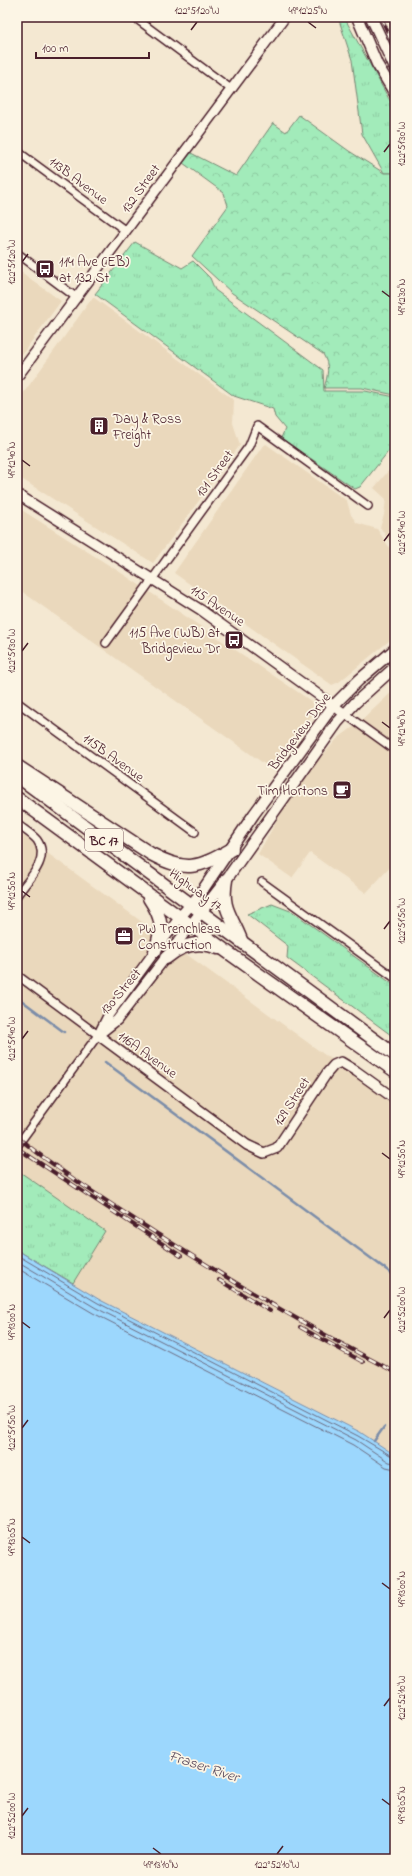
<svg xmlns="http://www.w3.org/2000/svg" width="412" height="1876" viewBox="0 0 412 1876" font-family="'Indie Flower',sans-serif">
<defs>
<pattern id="grass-tufts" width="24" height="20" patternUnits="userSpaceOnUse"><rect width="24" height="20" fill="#a2ebba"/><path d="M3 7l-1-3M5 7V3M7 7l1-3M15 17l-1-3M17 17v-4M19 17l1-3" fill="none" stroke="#8dc9a0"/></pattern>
<pattern id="forest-crowns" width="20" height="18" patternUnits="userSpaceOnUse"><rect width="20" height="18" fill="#a2ebba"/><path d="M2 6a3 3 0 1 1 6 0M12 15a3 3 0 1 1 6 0" fill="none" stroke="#8dc9a0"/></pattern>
</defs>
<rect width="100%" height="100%" fill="#f4e8d2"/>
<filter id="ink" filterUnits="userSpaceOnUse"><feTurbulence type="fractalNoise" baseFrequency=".025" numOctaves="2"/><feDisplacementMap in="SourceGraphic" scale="8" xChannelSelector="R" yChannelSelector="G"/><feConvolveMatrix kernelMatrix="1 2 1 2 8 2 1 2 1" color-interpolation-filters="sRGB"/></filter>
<g filter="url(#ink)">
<g fill="#ead8bc">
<polygon points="17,269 61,301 17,361"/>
<polygon points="93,297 234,400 233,423 240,445 153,563 17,476 17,402"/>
<polygon points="266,444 347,501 351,515 357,523 377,529 395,556 395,636 339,682 332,685 174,573 262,447"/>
<polygon points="395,463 395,550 380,527 384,515 386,499 374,488"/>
<polygon points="17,507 126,576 311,701 315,711 273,770 17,588"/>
<polygon points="395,689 395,862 366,893 310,853 292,878 258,854 285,806 315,764 337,739 360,722"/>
<polygon points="17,831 395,1106 395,1455 360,1432 100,1300 17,1250"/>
</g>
<g fill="url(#grass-tufts)" stroke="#768572">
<polygon points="338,17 344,17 389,99 395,108 395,173 384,173 362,134 352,60"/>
<polygon points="135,242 182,268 193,261 210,278 215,290 323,370 324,391 365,391 395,397 395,443 360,487 355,489 281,438 285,429 275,417 273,409 234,396 95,294"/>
<polygon points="272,904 293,912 395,986 395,1038 287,958 288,946 247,914"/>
<polygon points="17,1170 105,1231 73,1283 17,1250"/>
</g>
<path fill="url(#forest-crowns)" stroke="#768572" d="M 299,115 L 349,151 L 384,173 L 395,173 L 395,395 L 362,388 L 324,388 C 328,375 330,366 323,354 L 232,293 L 192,256 L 228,206 L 224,193 L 183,163 L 191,153 L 236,176 L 273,123 L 286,132 Z"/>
<polygon fill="#9cd7fd" stroke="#7b8da9" points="17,1250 100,1300 360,1432 395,1455 395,1859 17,1859"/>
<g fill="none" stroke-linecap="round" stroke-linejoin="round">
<g stroke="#6b697f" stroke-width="1">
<polyline points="17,1255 98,1303 358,1436 395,1458"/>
<polyline points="17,1261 96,1308 356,1440 389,1462 395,1463"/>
<polyline points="17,1268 93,1313 353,1445 386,1467 395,1469"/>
</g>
<g stroke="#7b8da9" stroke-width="2.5">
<polyline points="17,997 64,1032"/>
<polyline points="105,1062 395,1276"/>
<polyline points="374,1441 384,1427"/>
</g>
<g stroke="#4a1f2b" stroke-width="10">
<g id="street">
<polyline points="134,17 231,89"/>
<polyline points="17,151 126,231"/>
<polyline points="17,253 77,298"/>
<polyline points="106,643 249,446 257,426 368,506"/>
<polyline points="17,702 195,832"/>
<polyline points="345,714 395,750"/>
<path d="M 17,824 C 23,829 32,834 37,840 C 51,859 28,880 17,895"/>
<polyline points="262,882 395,978"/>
<polyline points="17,975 98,1035 17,1146"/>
</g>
</g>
<g stroke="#4a1f2b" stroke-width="12">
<g id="secondary">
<polyline points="17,377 285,17"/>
<polyline points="17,494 201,610 345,714"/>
<polyline points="100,1032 109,1014 180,917"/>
<polyline points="98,1035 247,1145 264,1153 277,1148 327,1073 334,1065 341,1062 356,1071 395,1099"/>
<polyline points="98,1035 117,1020 191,925"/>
</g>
</g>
<g stroke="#4a1f2b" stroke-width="13">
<g id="primary">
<polyline points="357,17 377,64 395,94"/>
<polyline points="371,17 395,68"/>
<polyline points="180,917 200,894 254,814 333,706 359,680 395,649"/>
<polyline points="191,925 226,880 337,723 355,703 395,667"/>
</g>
</g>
<g stroke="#4a1f2b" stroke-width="15">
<g id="highway">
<path d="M 17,766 L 151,854 C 187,873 198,868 232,849"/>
<polyline points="17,776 395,1055"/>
<polyline points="17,798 226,951 395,1071"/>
<path d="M 226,880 C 221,909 231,914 241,940"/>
<path d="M 149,898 C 163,919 163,927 155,951"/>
<path d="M 166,958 C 181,945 198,940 218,948"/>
</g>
</g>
<use href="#street" stroke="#fcf5e5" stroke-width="7"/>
<use href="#secondary" stroke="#fcf5e5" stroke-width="9"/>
<use href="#primary" stroke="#fcf5e5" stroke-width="10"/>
<use href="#highway" stroke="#fcf5e5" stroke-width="12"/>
<g stroke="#4a1f2b" stroke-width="4">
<g id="rail">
<polyline points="381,17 395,48"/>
<polyline points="390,17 395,31"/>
<path d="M 17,1137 C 62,1173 111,1204 159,1235 C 236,1284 314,1331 395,1372"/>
<polyline points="17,1148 181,1256"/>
<polyline points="219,1280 270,1311"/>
<polyline points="300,1327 363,1362"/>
</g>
</g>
<use href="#rail" stroke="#fcf5e5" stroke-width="2.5" stroke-dasharray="8" stroke-linecap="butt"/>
</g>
</g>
<path fill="none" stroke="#4a1f2b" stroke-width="1.5" d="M 308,22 L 316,28M 191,30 L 197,22M 384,152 L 390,144M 22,262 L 28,254M 382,291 L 390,297M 22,460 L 30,466M 384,541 L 390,533M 22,651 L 28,643M 382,722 L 390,728M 22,891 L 30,897M 384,929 L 390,921M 22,1039 L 28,1031M 382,1153 L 390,1159M 384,1318 L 390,1310M 22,1322 L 30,1328M 22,1428 L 28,1420M 22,1537 L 30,1543M 382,1583 L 390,1589M 384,1706 L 390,1698M 382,1799 L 390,1805M 22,1816 L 28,1808M 153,1848 L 161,1854M 277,1854 L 283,1846"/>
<defs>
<g id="bus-square" transform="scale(1)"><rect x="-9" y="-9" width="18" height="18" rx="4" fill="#4a1f2b" stroke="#fcf5e5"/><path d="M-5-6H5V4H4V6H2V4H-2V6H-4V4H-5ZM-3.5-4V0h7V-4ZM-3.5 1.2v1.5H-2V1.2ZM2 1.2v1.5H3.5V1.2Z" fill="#fff"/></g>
<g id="building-square" transform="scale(1)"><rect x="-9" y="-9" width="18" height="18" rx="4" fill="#4a1f2b" stroke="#fcf5e5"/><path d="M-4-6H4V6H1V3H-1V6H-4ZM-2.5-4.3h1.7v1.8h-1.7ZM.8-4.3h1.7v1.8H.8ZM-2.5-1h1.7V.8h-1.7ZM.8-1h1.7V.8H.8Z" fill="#fff"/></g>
<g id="cafe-square" transform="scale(1)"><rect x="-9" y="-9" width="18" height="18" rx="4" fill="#4a1f2b" stroke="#fcf5e5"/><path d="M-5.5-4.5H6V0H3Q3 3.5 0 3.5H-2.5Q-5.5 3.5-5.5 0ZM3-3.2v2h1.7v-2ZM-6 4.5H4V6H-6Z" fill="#fff"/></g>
<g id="office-square" transform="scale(1)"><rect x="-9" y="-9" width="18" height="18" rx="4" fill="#4a1f2b" stroke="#fcf5e5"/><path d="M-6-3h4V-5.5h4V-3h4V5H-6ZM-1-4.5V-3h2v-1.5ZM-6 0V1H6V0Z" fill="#fff"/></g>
</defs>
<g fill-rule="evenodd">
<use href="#bus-square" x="45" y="269"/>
<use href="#building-square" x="99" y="426"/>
<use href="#bus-square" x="234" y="640"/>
<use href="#cafe-square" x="342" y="790"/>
<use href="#office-square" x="124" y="936"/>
</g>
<g text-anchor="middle" stroke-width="3.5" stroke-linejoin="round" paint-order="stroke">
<rect fill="#fcf5e5" stroke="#7f5f63" stroke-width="1" x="85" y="829" width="38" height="22" rx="3"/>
<g font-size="13" font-weight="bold" fill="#4a1f2b">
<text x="104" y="845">BC 17</text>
</g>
<g font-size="14" fill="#4a1f2b" stroke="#fcf5e5">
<text transform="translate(79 180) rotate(37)" y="5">113B Avenue</text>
<text transform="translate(140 188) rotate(-54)" y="5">132 Street</text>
<text transform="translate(214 473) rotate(-54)" y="5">131 Street</text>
<text transform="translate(218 605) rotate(34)" y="5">115 Avenue</text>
<text transform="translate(299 731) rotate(-53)" y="5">Bridgeview Drive</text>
<text transform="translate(114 757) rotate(36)" y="5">115B Avenue</text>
<text transform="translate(196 889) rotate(36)" y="5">Highway 17</text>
<text transform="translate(120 991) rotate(-50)" y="5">130 Street</text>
<text transform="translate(148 1054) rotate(36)" y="5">116A Avenue</text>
<text transform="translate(291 1101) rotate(-57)" y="5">129 Street</text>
</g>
<g font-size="14" fill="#4a1f2b" stroke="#fcf5e5" text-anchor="start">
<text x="59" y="266">114 Ave (EB)<tspan x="59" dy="16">at 132 St</tspan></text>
<text x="113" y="423">Day &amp; Ross<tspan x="113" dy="16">Freight</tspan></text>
<text x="220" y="637" text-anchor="end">115 Ave (WB) at<tspan x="220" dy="16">Bridgeview Dr</tspan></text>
<text x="328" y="795" text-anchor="end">Tim Hortons</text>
<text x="138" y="933">PW Trenchless<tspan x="138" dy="16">Construction</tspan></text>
</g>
<g font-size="15" font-style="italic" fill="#5e4d60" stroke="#fcf5e5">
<text transform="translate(204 1766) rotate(18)" y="5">Fraser River</text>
</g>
</g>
<rect width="412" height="1876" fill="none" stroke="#fcf5e5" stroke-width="44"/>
<path d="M36 52v6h113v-6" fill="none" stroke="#4a1f2b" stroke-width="2"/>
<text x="42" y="52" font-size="12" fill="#4a1f2b" stroke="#fcf5e5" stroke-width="3" paint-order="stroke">100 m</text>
<rect x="22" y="22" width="368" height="1832" fill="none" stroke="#4a1f2b" stroke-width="1.5"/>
<g font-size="10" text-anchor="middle" fill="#4a1f2b">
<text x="197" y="14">122°51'20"W</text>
<text x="308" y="14">49°12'25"N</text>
<text transform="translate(401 144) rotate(-90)" y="4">122°51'30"W</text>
<text transform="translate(11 262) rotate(-90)" y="4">122°51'20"W</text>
<text transform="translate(401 297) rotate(-90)" y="4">49°12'30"N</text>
<text transform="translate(11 460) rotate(-90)" y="4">49°12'40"N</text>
<text transform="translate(401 533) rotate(-90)" y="4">122°51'40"W</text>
<text transform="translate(11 651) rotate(-90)" y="4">122°51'30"W</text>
<text transform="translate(401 728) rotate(-90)" y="4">49°12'40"N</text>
<text transform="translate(11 891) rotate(-90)" y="4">49°12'50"N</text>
<text transform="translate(401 921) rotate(-90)" y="4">122°51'50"W</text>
<text transform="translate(11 1039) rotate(-90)" y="4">122°51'40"W</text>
<text transform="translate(401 1159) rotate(-90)" y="4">49°12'50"N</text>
<text transform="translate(401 1310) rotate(-90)" y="4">122°52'00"W</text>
<text transform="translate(11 1322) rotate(-90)" y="4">49°13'00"N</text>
<text transform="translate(11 1428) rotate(-90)" y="4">122°51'50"W</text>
<text transform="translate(11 1537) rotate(-90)" y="4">49°13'05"N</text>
<text transform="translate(401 1589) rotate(-90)" y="4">49°13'00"N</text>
<text transform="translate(401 1698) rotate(-90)" y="4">122°52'10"W</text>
<text transform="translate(401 1805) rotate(-90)" y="4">49°13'05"N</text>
<text transform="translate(11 1816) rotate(-90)" y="4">122°52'00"W</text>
<text x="161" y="1868">49°13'10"N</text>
<text x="277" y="1868">122°52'10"W</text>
</g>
</svg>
